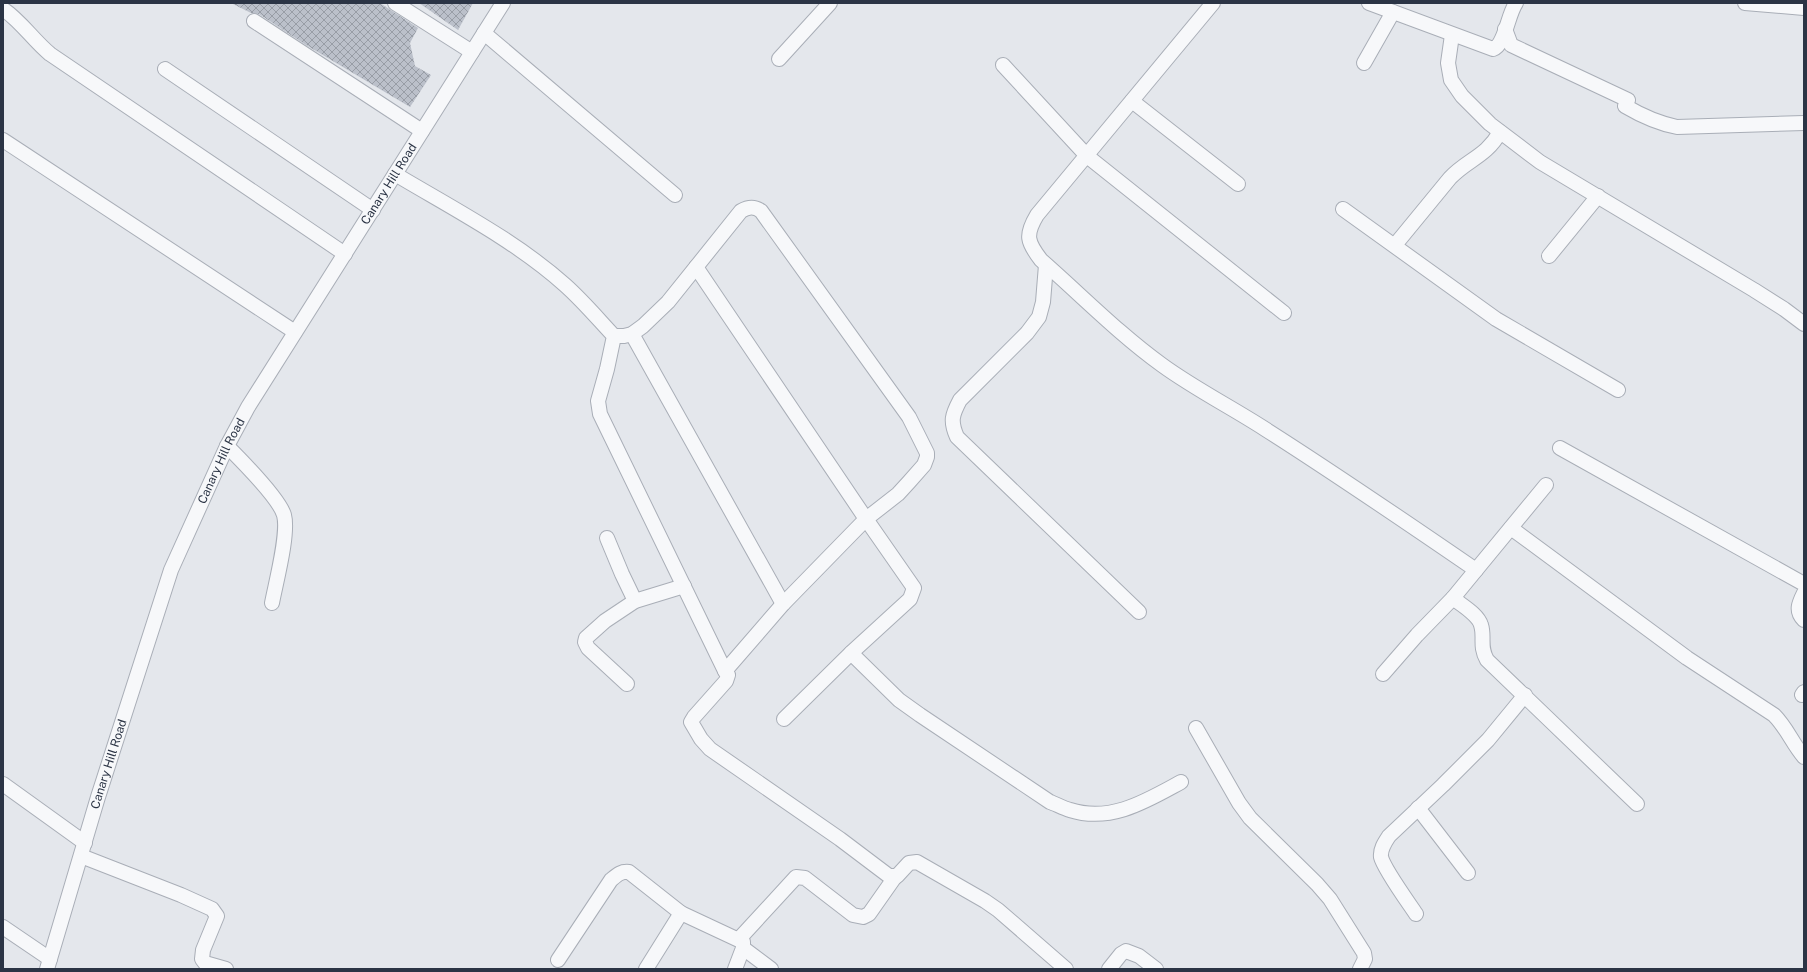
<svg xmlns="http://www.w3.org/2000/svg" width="1807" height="972" viewBox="0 0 1807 972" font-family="'Public Sans',sans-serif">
<defs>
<pattern id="building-cross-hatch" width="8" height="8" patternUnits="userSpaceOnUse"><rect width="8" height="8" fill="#bbc0ca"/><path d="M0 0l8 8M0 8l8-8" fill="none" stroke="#989da6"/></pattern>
</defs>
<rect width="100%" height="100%" fill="#e4e7ec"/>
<g fill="url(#building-cross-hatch)">
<polygon points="231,3 380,3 418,28 410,43 415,66 431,75 410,107 306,45 259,14 251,13"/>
<polygon points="419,3 473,3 458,30"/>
</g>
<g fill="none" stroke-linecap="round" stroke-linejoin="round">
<g stroke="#a9aeb7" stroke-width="16">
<g id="minor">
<polyline points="395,3 472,52"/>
<path d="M 1213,3 L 1037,215 C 1025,235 1027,242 1041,260 C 1081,295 1119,334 1162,365 C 1195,389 1231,407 1265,429 C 1336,474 1406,522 1476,570 L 1453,598 C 1461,605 1478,614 1481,625 C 1485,637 1479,646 1487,660 L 1637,804"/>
<path d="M 1369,3 L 1493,49 C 1505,45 1508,14 1516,3"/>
<polyline points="1745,3 1804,8"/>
<path d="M 3,9 C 21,21 33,40 50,54 L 345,254"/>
<polyline points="254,21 422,131"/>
<polyline points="1505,29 1511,45 1628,100"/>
<polyline points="484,33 675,195"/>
<polyline points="1452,35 1448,63 1451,80 1462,96 1490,124 1540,162 1754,290 1784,309 1804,324"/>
<polyline points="779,59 830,3"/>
<polyline points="1364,63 1393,12"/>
<polyline points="1003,65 1087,156 1284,313"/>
<polyline points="165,69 373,210"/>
<polyline points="1132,101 1238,184"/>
<path d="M 1625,106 C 1642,116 1657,123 1677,127 L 1804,123"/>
<polyline points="3,140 295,332"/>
<path d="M 395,174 C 452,208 516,241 565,285 C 583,301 598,319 614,336 L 607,369 L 598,401 L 600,414 L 725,671 L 783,604 L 866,519 L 898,494 L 909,482 L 924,465 L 927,457 L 927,453 L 909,417 L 761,211 C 754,206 748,207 741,211 L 668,302 L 643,326 L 632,334 L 624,336 L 614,336"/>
<polyline points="1343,209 1496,319 1618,390"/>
<path d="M 1395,245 L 1450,178 C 1468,159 1486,157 1500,132"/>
<polyline points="1549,256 1598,196"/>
<path d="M 1046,265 L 1043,302 L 1039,317 L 1027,333 L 960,400 C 952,415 950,421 957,437 L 1139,612"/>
<polyline points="696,267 866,519 914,588 910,599 851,653 784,719"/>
<polyline points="632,334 783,604"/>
<path d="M 227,446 C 241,460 279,498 284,515 C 289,533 276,582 272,603"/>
<polyline points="1560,448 1804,584"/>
<path d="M 1511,528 L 1687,658 L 1774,715 C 1787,728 1792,743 1804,757"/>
<polyline points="607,538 622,574 635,601"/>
<polyline points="1476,570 1546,485"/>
<path d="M 1804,593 C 1799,603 1795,611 1804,620"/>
<path d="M 851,653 L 899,700 L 920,715 L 1050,802 C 1056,804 1063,808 1070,810 C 1111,823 1146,801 1181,782"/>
<polyline points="725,671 728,675 726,681 694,717 691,722 701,739 710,749 840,839 889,876 897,876 909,863 917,862 985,901 998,910 1066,969"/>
<polyline points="1383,674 1417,635 1453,598"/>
<polyline points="627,684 588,648 585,642 586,638 605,621 635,601 684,586"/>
<polyline points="1802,695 1804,692"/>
<polyline points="1196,728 1239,803 1250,818 1317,884 1330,899 1364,953 1365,959 1360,969"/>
<polyline points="3,784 85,843"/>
<polyline points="1418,808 1468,873"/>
<polyline points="81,856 181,895 212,909 217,916 203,950 202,959 205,963 226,969"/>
<path d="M 1416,914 C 1408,902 1384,869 1381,857 C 1380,849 1385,842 1389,836 L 1443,785 L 1488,740 L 1525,695"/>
<polyline points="3,927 50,959"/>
<polyline points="739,939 796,877 805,878 853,915 863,917 869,914 895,877"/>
<polyline points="743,948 771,969"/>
<path d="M 558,960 L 611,880 C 617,875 621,871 629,872 L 681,913 L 743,942 L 743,948 L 735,969"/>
<path id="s1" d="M 47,969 L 98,797 L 171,570 L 227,446 L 248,407 L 503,3"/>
<polyline points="646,969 681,913"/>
<polyline points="1109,969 1121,954 1126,951 1139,956 1156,969"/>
</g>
</g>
<use href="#minor" stroke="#f7f8fa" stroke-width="14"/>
</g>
<g text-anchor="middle" stroke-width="4" stroke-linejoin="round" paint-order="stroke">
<g font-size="12" fill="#2b3445" stroke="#f4f6f9">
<text dy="4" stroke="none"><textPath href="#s1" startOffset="862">Canary Hill Road</textPath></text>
<text dy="4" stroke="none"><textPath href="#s1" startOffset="538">Canary Hill Road</textPath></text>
<text dy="4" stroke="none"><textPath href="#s1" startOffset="214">Canary Hill Road</textPath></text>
</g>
</g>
<rect width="1807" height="972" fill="none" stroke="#2b3445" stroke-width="8"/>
</svg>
